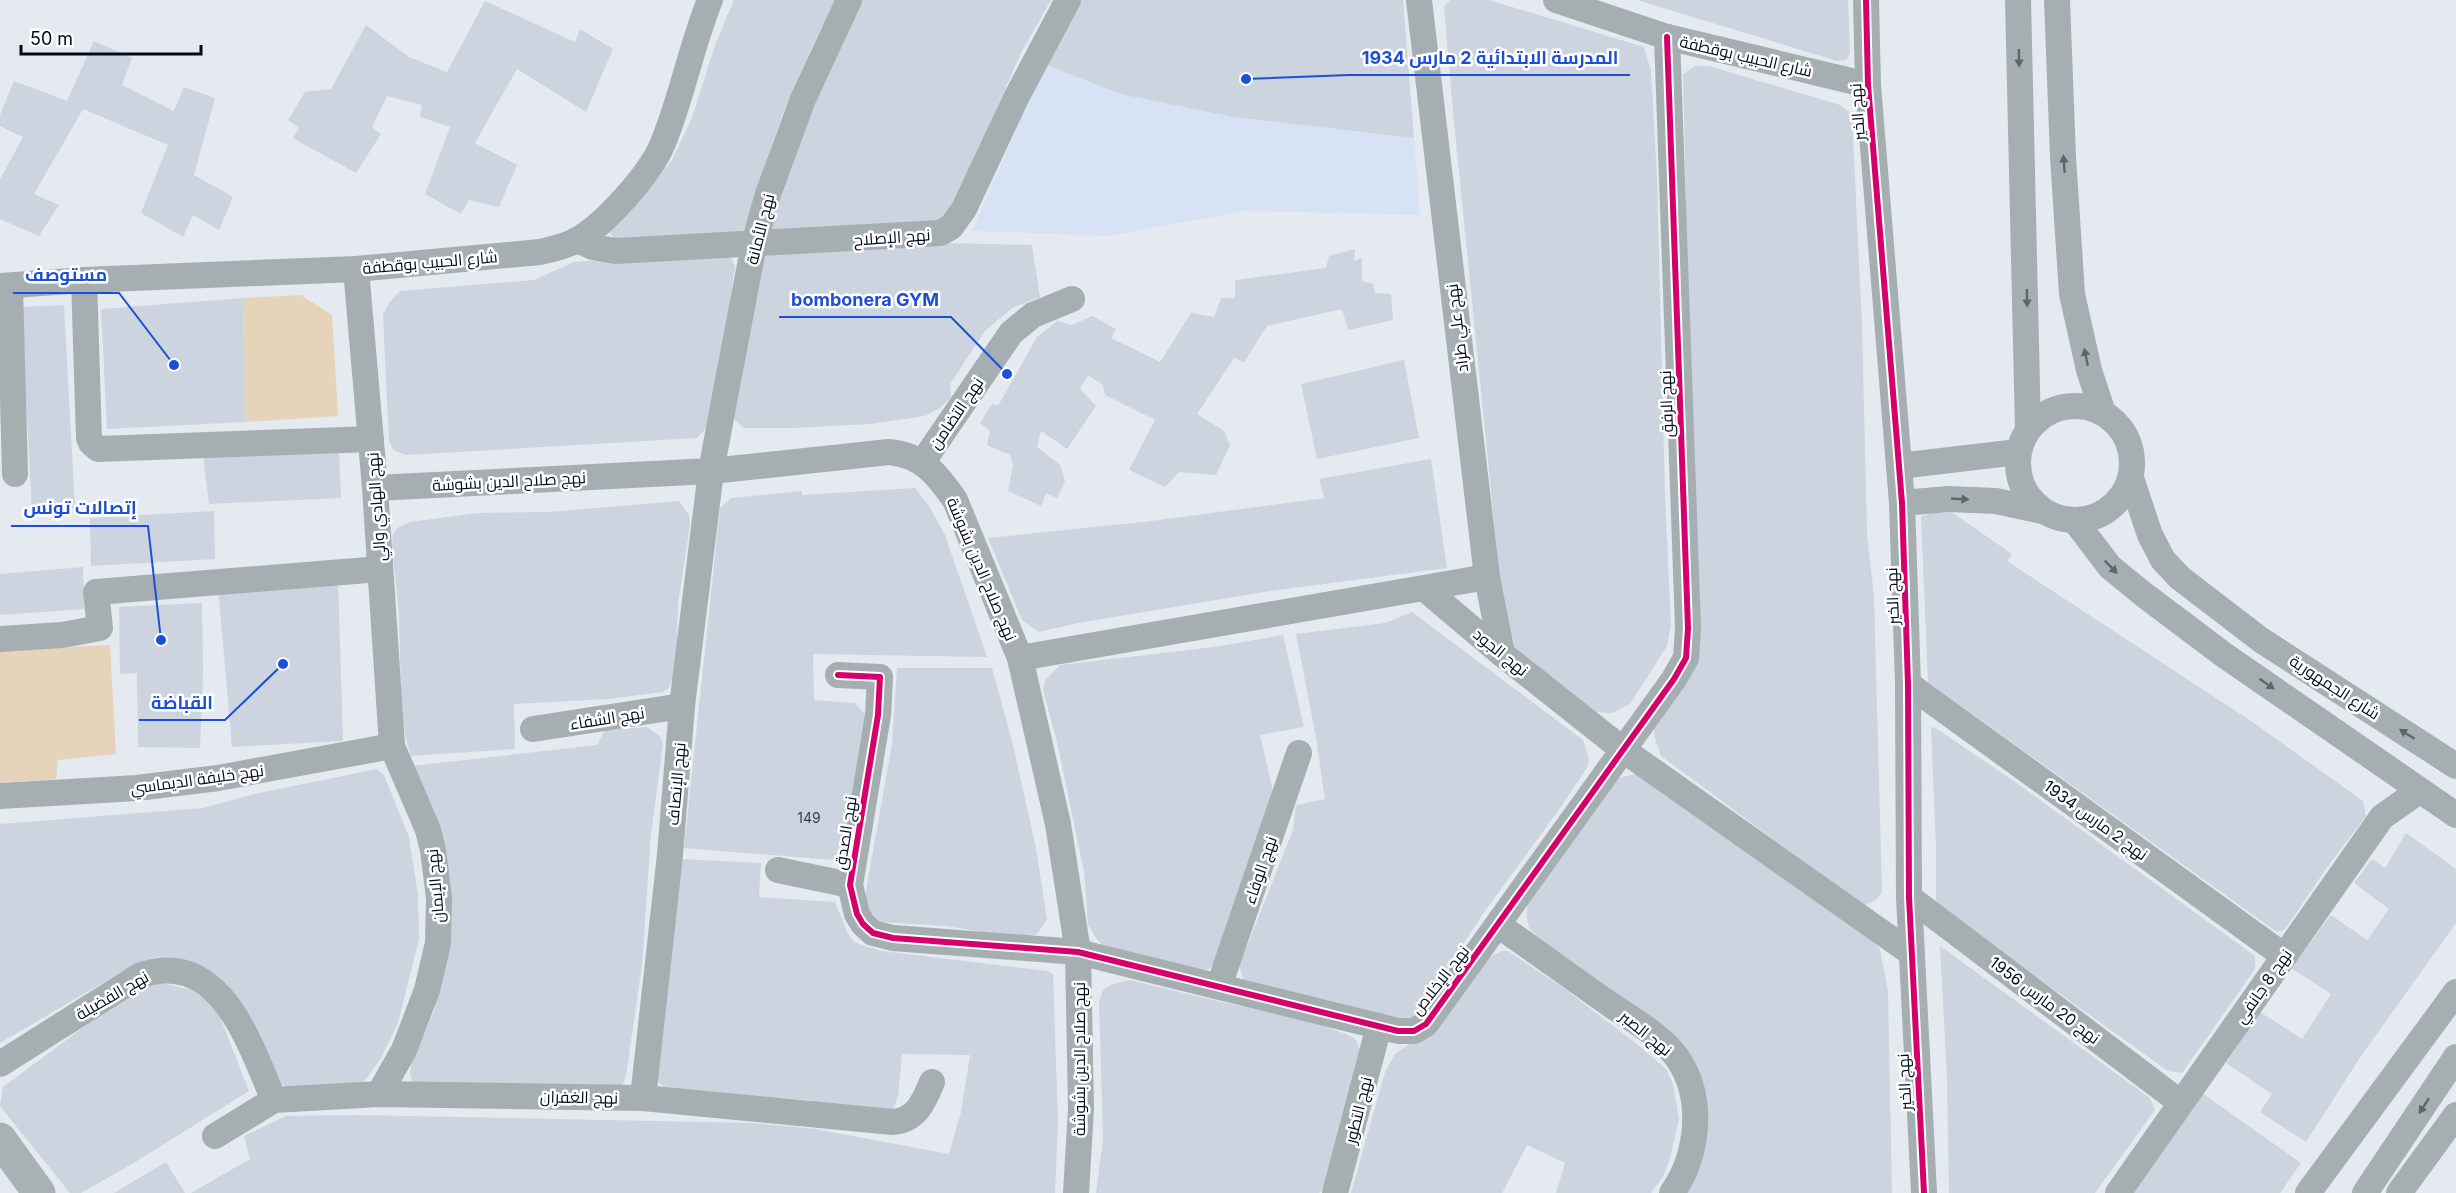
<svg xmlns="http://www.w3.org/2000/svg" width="2456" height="1193" viewBox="0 0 2456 1193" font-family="Inter,Cairo,sans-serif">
<rect width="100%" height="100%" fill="#e5eaf0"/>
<polygon fill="#d7e3f4" points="1044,64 1120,94 1234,117 1414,138 1420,215 1245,211 1108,236 972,231"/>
<g fill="#e5d3ba">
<polygon points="301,295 332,315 338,416 245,422 243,298"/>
<polygon points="110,645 116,754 58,760 56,779 0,783 0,650"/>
</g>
<g fill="#cbd4df">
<polygon points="734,0 836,0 815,40 783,113 771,147 748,236 620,244 609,232 645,194 672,160 692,118 715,45"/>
<polygon points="858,0 1051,0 1021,53 953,207 935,228 785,236 769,228 785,165"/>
<polygon points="1080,0 1403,0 1414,138 1234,117 1120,94 1044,64"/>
<polygon points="1450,0 1489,0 1644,47 1651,71 1657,178 1665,496 1671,625 1667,646 1630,704 1612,713 1596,712 1556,684 1506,641 1453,112 1444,7"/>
<polygon points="1637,0 1848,0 1850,53 1846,60 1837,61"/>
<polygon points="485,1 575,42 580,29 613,49 586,112 517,69 475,143 517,165 499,207 469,200 461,214 425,194 450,127 420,117 422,105 387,96 372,127 381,134 356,173 293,138 299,128 288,120 305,92 331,89 366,25 409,57 447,72"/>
<polygon points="94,41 132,58 122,85 174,111 184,87 215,98 194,175 233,197 219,230 193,215 183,237 141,213 168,145 83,109 34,194 59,205 39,236 0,219 0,179 23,137 0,126 0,115 14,81 67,101"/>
<polygon points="1696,66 1709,66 1840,105 1851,113 1852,118 1862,323 1867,534 1874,596 1882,892 1877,899 1865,905 1858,902 1661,756 1654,735 1654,722 1694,668 1684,271 1686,198 1683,74"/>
<polygon points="947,243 1032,245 1040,297 1012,308 985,331 950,384 951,397 940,408 925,416 870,424 794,428 743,428 733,417 764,250"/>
<polygon points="1355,249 1354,261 1362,258 1362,281 1373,284 1375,293 1391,294 1393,320 1348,330 1342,309 1267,326 1244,362 1234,358 1197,414 1224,431 1230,445 1216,475 1179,472 1165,487 1129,470 1155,420 1105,395 1103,385 1088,375 1080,389 1096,406 1067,449 1041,431 1037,447 1060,465 1065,481 1057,498 1046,493 1041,506 1008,491 1013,465 1010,455 987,445 990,431 980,423 992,404 998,406 1037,337 1057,321 1072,325 1092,316 1116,329 1111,338 1160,362 1191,313 1214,317 1221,298 1235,298 1235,280 1326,268 1329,256"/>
<polygon points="727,250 735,266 722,355 717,416 697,438 406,455 393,450 389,441 383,315 389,303 400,291 534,280 574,262"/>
<polygon points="243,298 245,422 107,429 101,309"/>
<polygon points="64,305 75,508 32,512 21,307"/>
<polygon points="1404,360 1419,438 1317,459 1301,384"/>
<polygon points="339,450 341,498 209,504 203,455"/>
<polygon points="1431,459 1447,568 1270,591 1078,623 1039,632 1022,620 988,538 1143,522 1324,498 1319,479"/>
<polygon points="915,488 929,506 945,535 987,657 813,654 814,700 855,703 867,717 845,861 684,848 720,508 731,498 802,491 802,495"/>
<polygon points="679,501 689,515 690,525 678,604 676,670 669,688 663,692 609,699 514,704 515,749 411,756 405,735 401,697 399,615 392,546 393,534 399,527 410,522 478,513 550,512"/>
<polygon points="214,511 215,559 91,566 90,518"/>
<polygon points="1931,513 1953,513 2012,554 2007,561 2254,723 2363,801 2366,816 2326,869 2285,929 2277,932 1928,682 1921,517"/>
<polygon points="83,567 84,609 0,615 0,574"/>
<polygon points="338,581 343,741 232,747 218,587"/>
<polygon points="202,603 203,674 200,748 138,747 137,673 120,674 119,607"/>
<polygon points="1412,612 1583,740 1589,759 1588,766 1560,808 1482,915 1416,1017 1397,1019 1332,1001 1245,983 1239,966 1293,830 1296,805 1325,799 1316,738 1296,634 1385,623"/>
<polygon points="1283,635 1304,727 1260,735 1274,796 1217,960 1209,969 1202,970 1104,947 1096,938 1088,925 1084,872 1057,742 1043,690 1045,680 1060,665 1214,647"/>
<polygon points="897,668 992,668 1013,745 1036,848 1047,920 1037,934 1028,939 946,926 881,922 867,909 865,896 892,744"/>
<polygon points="647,727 660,736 663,744 651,834 642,965 626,1076 622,1086 415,1088 410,1076 411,1064 434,1011 450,927 412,766 597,745 605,730"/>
<polygon points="1934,727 2018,784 2255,956 2255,969 2182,1073 2168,1071 1936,905 1936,847 1931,728"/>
<polygon points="377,769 384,775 409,837 418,895 419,939 398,1023 381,1058 360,1087 290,1089 276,1081 244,1010 226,983 207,969 195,963 158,957 143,961 121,972 0,1043 0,824 203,808 259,793"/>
<polygon points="1636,774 1869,938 1880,949 1888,992 1892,1193 1688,1193 1700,1166 1666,1028 1540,939 1529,928 1527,918 1527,905 1613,779"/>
<polygon points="2406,833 2456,869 2456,923 2361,1056 2306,1142 2260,1112 2272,1094 2226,1063 2260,1012 2302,1039 2331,994 2291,968 2331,915 2367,940 2389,909 2354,883 2372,859 2385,868"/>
<polygon points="681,859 761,863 759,897 835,902 847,932 854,942 865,946 882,951 1047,971 1053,974 1058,1121 1055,1193 191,1193 250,1159 244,1136 286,1116 355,1115 752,1123 815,1129 949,1154 961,1112 970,1055 902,1054 898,1096 892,1112 812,1105 811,1100 671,1091 653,1078"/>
<polygon points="1940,946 2150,1098 2155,1110 2095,1193 1949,1193 1947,1079"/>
<polygon points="1502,951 1508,951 1565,989 1638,1045 1666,1069 1673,1084 1679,1119 1669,1162 1662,1178 1651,1193 1556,1193 1565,1163 1527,1145 1502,1193 1351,1193 1385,1072 1395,1054 1410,1044 1430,1037 1489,957"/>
<polygon points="1129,980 1226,1003 1304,1019 1346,1034 1356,1040 1360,1050 1330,1182 1319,1193 1096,1193 1103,1138 1099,1001 1103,990 1111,985"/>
<polygon points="152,984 166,984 192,990 208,1001 220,1017 249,1091 137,1161 81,1193 70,1193 0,1106 3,1087 92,1021"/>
<polygon points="2202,1093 2301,1163 2280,1193 2131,1193"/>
<polygon points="166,1162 185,1193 114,1193"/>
</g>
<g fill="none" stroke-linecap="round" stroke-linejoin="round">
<g stroke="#a5afb2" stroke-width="26">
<polyline points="1419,0 1487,577 1502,654"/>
<polyline points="1556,0 1667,37 1868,85"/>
<polyline points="1866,0 1868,85 1902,503 1908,684 1909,897 1924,1193"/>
<polyline points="2018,0 2028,429"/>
<polyline points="2057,0 2063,157 2072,294 2089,370 2103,413"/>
<polyline points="577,240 593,247 616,251 940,233 951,227 964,209 1016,98 1068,0"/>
<polyline points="356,269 375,488 392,746 428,830 433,850 439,898 438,943 427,990 404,1050 379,1094"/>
<polyline points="84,280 89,438 91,443 98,449 371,439"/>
<path d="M 0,286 L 84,280 L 356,269 L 540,252 C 552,249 564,247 575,241 C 604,226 651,173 663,143 C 682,97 691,47 710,0"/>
<polyline points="10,286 15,474"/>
<circle cx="2075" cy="463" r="57"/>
<polyline points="922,463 1011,333 1033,315 1072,299"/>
<polyline points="1899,466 2018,452"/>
<polyline points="2131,478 2150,535 2163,560 2180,578 2261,640 2456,766"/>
<path d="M 375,488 L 711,471 L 889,452 C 922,455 937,474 955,500 L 1020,658 L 1058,824 L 1078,952 L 1081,1109 L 1076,1193"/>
<polyline points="1902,503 1949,499 1996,501 2042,511"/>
<polyline points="2075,521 2110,567 2143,594 2224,655 2456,815"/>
<polyline points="1425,589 1502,654 1622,749 1911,953"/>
<polyline points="0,639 62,635 100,628 96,592 380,569"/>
<polyline points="1020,658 1487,577"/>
<polyline points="838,675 880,677 878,715 850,885 857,914 863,924 873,933 893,938 1078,952 1398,1031 1414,1031 1426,1024 1674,679 1686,658 1688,628 1667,37"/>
<polyline points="1908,684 2284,956"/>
<polyline points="533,729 682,706"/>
<polyline points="0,796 137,788 218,778 392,746"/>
<polyline points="778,870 850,885"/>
<polyline points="1909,897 2181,1103"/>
<path d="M 1498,925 C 1537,952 1575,980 1614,1007 C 1636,1022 1663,1037 1678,1059 C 1705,1099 1698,1156 1672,1193"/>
<polyline points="1219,986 1299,753"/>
<path d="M 0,1064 L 141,975 C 221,949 249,1043 274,1100"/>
<polyline points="643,1098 670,855 682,706 711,471 726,391 754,244 768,194 803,99 849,0"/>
<path d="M 215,1136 L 274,1100 L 379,1094 L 643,1098 L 893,1122 C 917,1120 924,1101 932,1082"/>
<polyline points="1335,1193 1379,1026"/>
<polyline points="2118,1193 2382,817 2419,791"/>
<polyline points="2308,1193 2456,992"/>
<polyline points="2365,1193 2456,1057"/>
<polyline points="2399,1193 2456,1115"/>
</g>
<polyline stroke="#a8b2b4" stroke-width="33" points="0,1139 39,1193"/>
<g stroke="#fff" stroke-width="10">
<g id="cycleway">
<polyline points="1866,0 1868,85 1902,503 1908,684 1909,897 1924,1193"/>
<polyline points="838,675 880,677 878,715 850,885 857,914 863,924 873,933 893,938 1078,952 1398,1031 1414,1031 1426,1024 1674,679 1686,658 1688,628 1667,37"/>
</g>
</g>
<use href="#cycleway" stroke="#d6006c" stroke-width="6"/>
</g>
<defs><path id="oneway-solid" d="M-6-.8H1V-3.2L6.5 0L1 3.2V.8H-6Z" transform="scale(1.5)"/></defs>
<g fill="#5b6570">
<use href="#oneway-solid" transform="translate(2019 58) rotate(89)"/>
<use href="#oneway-solid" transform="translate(2064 164) rotate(-94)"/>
<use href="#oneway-solid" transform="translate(2027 298) rotate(89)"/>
<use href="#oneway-solid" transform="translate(2086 357) rotate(-102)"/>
<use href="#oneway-solid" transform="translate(1960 499) rotate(3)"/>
<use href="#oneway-solid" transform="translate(2111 567) rotate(46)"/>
<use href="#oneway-solid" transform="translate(2267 684) rotate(35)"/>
<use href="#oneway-solid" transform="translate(2407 734) rotate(-148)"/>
<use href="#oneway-solid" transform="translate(2424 1106) rotate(123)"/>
</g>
<g text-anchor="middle" stroke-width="5" stroke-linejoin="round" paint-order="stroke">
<g font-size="14" fill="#363f51">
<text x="809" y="823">149</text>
</g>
<g font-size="16" fill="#010b1f" stroke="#fff">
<text transform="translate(1746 56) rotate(13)" y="6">شارع الحبيب بوقطفة</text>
<text transform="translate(1857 112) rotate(-94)" y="6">نهج الخير</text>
<text transform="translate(760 229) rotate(-76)" y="6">نهج الأمانة</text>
<text transform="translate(892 237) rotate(-4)" y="6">نهج الإصلاح</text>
<text transform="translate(430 262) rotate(-5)" y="6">شارع الحبيب بوقطفة</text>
<text transform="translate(1457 328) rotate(-97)" y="6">نهج علي طراد</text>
<text transform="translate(1666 404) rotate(-92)" y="6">نهج الرفق</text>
<text transform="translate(956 413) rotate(-56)" y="6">نهج التضامن</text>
<text transform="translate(509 481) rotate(-3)" y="6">نهج صلاح الدين بشوشة</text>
<text transform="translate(376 507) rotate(-94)" y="6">نهج الهادي والي</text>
<text transform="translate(982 569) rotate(67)" y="6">نهج صلاح الدين بشوشة</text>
<text transform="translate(1892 596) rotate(-92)" y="6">نهج الخير</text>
<text transform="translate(1501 652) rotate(39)" y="6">نهج الجود</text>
<text transform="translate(2335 687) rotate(33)" y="6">شارع الجمهورية</text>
<text transform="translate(607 718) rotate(-9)" y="6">نهج الشفاء</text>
<text transform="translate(197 779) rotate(-8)" y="6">نهج خليفة الديماسي</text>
<text transform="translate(676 784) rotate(-85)" y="6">نهج الإنصاف</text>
<text transform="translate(2096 820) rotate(36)" y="6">نهج 2 مارس 1934</text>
<text transform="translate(845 833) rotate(-81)" y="6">نهج الصدق</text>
<text transform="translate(1260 870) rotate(-71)" y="6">نهج الوفاء</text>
<text transform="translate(435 886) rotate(-95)" y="6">نهج الإيمان</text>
<text transform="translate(1440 980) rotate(-52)" y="6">نهج الإخلاص</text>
<text transform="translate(2263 986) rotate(-55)" y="6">نهج 8 جانفي</text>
<text transform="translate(112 995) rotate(-30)" y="6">نهج الفضيلة</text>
<text transform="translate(2045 1000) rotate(37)" y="6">نهج 20 مارس 1956</text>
<text transform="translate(1646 1033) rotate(39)" y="6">نهج الصبر</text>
<text transform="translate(1079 1059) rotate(-90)" y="6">نهج صلاح الدين بشوشة</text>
<text transform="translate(1904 1082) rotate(-93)" y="6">نهج الخير</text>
<text transform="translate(579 1097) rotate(1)" y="6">نهج الغفران</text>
<text transform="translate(1358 1110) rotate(-76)" y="6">نهج التطور</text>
</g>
</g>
<path fill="none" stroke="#1d4ed8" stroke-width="2" d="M1246 79L1349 75H1630M174 365L119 293H13M1007 374L951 317H779M161 640L148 526H11M283 664L225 720H139"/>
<g fill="#1d4ed8" stroke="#fff" stroke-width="2">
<circle cx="1246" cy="79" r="6"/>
<circle cx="174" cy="365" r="6"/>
<circle cx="1007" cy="374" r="6"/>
<circle cx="161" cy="640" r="6"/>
<circle cx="283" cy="664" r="6"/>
</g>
<g font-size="18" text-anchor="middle" font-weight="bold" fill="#1d4ed8" stroke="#fff" stroke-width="5" stroke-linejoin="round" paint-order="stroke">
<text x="1490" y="64">المدرسة الابتدائية 2 مارس 1934</text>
<text x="66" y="281">مستوصف</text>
<text x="865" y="306">bombonera GYM</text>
<text x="80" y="514">إتصالات تونس</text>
<text x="182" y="709">القباضة</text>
</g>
<path d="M21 45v9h180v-9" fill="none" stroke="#010b1f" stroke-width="3"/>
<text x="30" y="45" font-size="18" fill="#010b1f" stroke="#ffffff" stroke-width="4.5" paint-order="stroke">50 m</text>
</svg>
